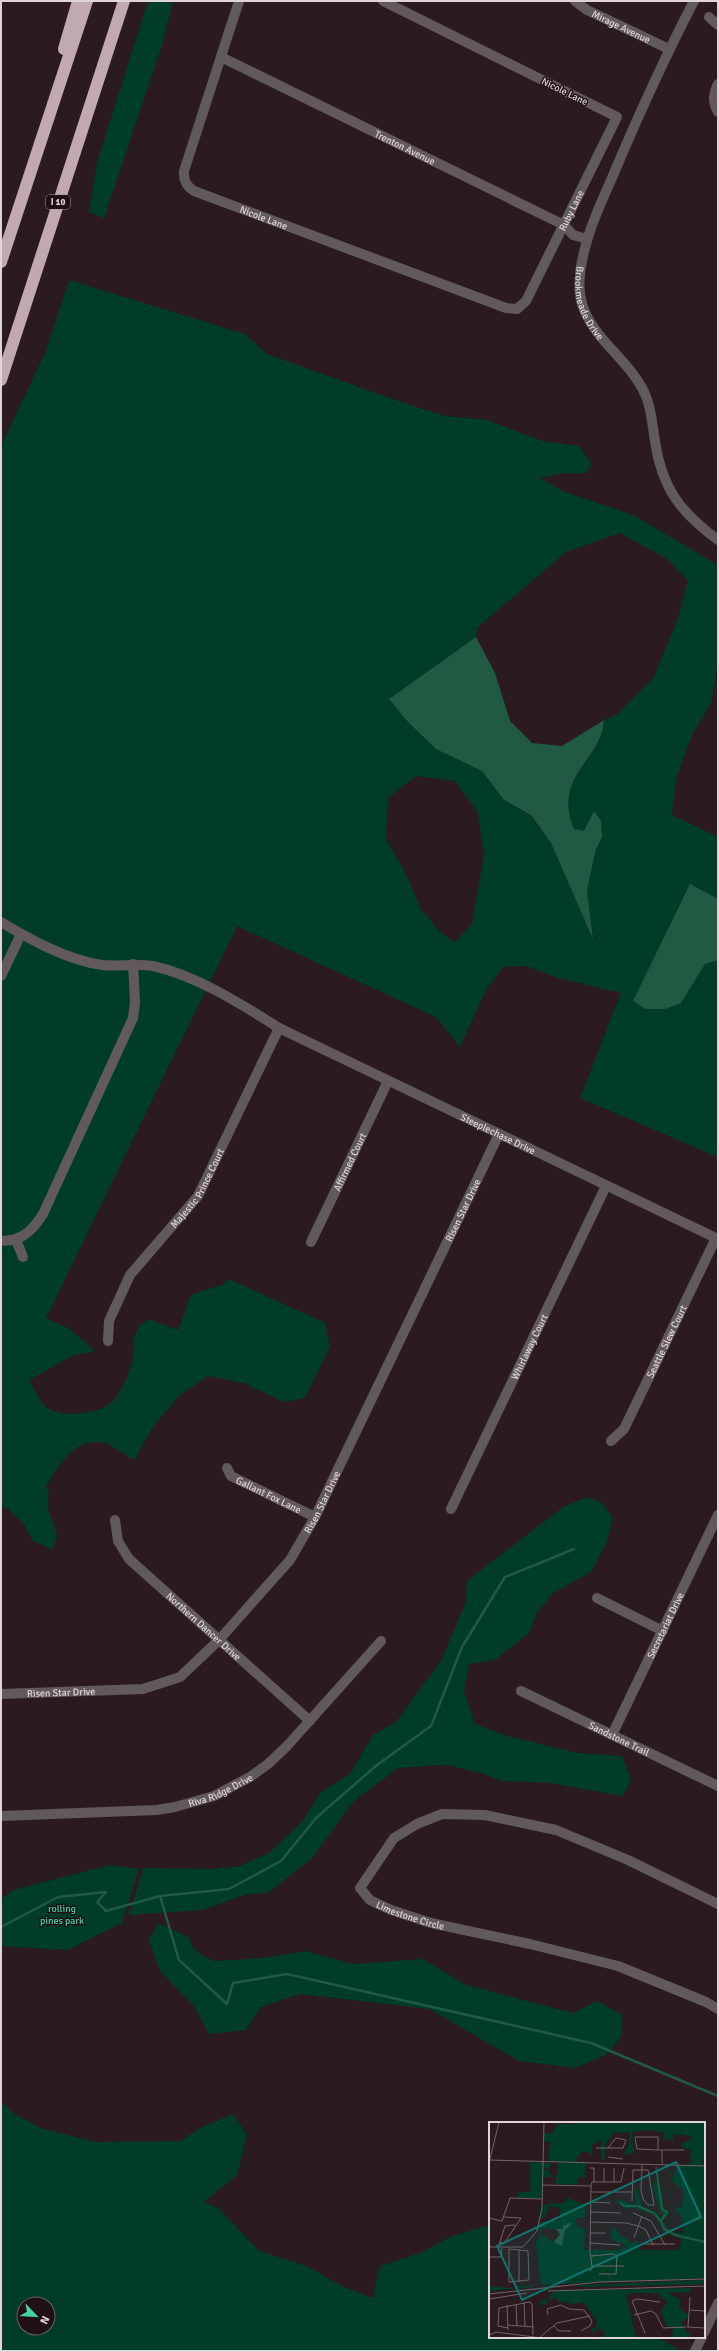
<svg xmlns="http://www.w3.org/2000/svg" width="719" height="2352" viewBox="0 0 719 2352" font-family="Signika,sans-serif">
<rect width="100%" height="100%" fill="#2b1a1f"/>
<g fill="#003d29" fill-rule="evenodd">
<polygon points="148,1 173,1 162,45 104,218 89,212 97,163"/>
<path d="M 69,280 L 245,334 L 267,354 L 398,401 L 445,416 L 487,420 L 542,441 L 579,446 L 592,464 L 586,473 L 565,473 L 540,478 L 562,491 L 633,515 L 718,565 L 718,664 L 711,703 L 692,735 L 676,779 L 672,815 L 718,837 L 718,899 L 691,885 L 681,1003 L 705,964 L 718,960 L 718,1157 L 580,1098 L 621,993 L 558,978 L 526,966 L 503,967 L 486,990 L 460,1047 L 436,1017 L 237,926 L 46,1318 L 70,1329 L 95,1351 L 72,1356 L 29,1380 C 34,1387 39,1400 45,1406 C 58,1418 90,1414 105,1407 C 122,1399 138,1357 133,1339 L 139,1326 L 149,1319 L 178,1330 L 191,1295 L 224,1284 L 229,1279 L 325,1323 L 330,1347 L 305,1398 L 285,1402 L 243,1383 L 208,1376 L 179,1396 L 153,1427 L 134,1460 C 125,1455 114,1446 105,1443 C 75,1435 58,1467 46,1487 L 49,1491 L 47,1506 L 57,1534 L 53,1550 L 32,1540 L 24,1524 L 7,1508 L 1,1507 L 1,446 L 46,351 ZM 620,533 L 667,559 L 688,580 L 678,618 L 654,677 L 618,714 L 604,720 C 602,762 553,774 574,829 L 584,831 L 594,811 L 602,837 L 596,849 L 587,890 L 593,937 L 551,843 L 530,815 L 504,800 L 482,771 L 436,749 L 408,722 L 389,699 L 476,637 L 478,627 L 566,552 ZM 416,776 L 455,781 L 478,812 L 484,855 L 472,924 L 455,942 L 441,933 L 421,909 L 403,868 L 386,839 L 388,798 Z"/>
<polygon points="588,1497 602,1503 613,1518 607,1542 591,1572 553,1593 537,1613 529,1633 495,1660 469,1664 464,1691 475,1724 507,1736 578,1753 622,1756 631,1779 623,1796 550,1783 502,1781 481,1773 447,1765 398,1768 354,1801 312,1858 268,1893 247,1894 203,1910 129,1915 143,1870 141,1868 215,1869 240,1866 269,1853 302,1822 321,1792 350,1774 373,1735 396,1722 441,1661 466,1602 467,1581 563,1507"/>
<polygon points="110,1865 139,1869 122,1923 68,1950 1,1946 1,1899 13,1890"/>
<polygon points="158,1923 190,1938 191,1946 203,1956 215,1961 263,1958 306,1951 352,1964 423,1959 466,1985 573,2013 598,2001 622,2015 621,2037 606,2055 575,2068 519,2061 430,2009 300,1994 261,2007 246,2030 209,2034 194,2006 160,1971 149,1940"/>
<path d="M 1,2101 L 14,2114 L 41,2128 L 95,2142 L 181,2141 L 198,2129 L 233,2114 L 247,2135 L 237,2175 L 204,2202 L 218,2208 L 259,2251 L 306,2266 L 344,2287 L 373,2298 L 379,2267 L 422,2252 L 452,2236 L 490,2225 L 490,2337 L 657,2337 L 681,2351 L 1,2351 ZM 24,2304 L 48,2304 L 48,2328 L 24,2328 Z"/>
</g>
<g fill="#205a43">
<path d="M 476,637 L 495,673 L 510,721 L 532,743 L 562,746 L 604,720 C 602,761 552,775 574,829 L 584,831 L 594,811 L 601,821 L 602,837 L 596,849 L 587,890 L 593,939 L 551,843 L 531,815 L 504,800 L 482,771 L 436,749 L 408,722 L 389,699 Z"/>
<polygon points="690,884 718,899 718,960 705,964 681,1003 665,1009 646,1009 633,1001"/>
</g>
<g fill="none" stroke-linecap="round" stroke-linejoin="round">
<g stroke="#205a43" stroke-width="2.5">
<polyline points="160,1896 229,1889 281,1861 316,1818 377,1765 431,1726 462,1647 505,1577 574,1549"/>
<polyline points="1,1927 58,1897 106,1892 97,1902 106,1911 160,1896 179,1960 227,2004 233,1983 287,1974 591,2043 718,2096"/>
</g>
<g stroke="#62595b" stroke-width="10">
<path id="s1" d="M 239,1 L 184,171 C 183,180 186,186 194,191 L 506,308 L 517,309 L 526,301 L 617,117 L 383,1"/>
<path id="s2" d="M 575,1 L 587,10 L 669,49"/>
<path id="s3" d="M 694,1 C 665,57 639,114 614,173 C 605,195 593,218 587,241 C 581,261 576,284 582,304 C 593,340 630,360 645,394 C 652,409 652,425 655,441 C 662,488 680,512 718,540"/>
<polyline points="709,17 718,25"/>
<path id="s4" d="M 221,57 L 564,225 L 573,235 L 587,239"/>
<path d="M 718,84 C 713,94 712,102 718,112"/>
<path id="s5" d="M 1,922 C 31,940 67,960 102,965 C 119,967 136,963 153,966 C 198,976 241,1004 279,1028 L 718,1239"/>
<polyline points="1,976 21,934"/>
<polyline points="16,1240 23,1257"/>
<path d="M 1,1241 C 22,1241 32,1231 43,1214 L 133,1018 L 135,1003 L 133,964"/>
<path id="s6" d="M 311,1242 L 388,1081"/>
<path id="s7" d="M 108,1341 L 109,1321 L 130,1275 L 198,1196 L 279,1028"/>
<path id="s8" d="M 611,1441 L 624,1429 L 716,1238"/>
<path id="s9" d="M 227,1468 L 231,1476 L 315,1517"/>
<path id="s10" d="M 451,1509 L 606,1186"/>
<path id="s11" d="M 115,1520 L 118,1541 L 129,1559 L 310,1721"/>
<polyline points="597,1598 663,1631"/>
<path id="s12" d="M 521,1691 L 718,1786"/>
<path id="s13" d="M 1,1694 L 143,1689 L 180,1677 L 219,1640 L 290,1560 L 315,1517 L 499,1134"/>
<path id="s14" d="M 612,1735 L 718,1515"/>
<path id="s15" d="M 1,1816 L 157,1810 L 175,1807 L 214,1796 L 250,1777 L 268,1764 L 287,1746 L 381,1641"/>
<path id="s16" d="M 718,1904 L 628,1860 L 556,1830 L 485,1815 L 442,1814 L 417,1824 L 394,1838 L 360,1888 L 370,1900 L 391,1910 L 431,1923 L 530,1944 L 618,1966 L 706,2002 L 718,2009"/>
</g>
<g stroke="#62595b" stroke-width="10">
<polyline points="704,2333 718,2303"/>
<polyline points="695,2351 702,2337"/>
</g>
<g stroke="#c0a9af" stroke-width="12">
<polyline points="64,49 78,1"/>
<polyline points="1,262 87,1"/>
<polyline points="1,380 124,1"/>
</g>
</g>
<g text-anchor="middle" stroke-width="3" stroke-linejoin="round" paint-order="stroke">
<rect fill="#211116" stroke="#a79a9d" stroke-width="1" x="46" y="195" width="24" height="14" rx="3"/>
<g font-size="9" font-weight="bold" fill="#e0d4d7">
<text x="58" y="205">I 10</text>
</g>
<g font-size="10" fill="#e0d4d7" stroke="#211116">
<text dy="4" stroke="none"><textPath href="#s2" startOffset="53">Mirage Avenue</textPath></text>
<text transform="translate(565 91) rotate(26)" y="4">Nicole Lane</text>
<text dy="4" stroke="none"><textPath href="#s4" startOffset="205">Trenton Avenue</textPath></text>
<text dy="4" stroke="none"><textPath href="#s1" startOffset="660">Ruby Lane</textPath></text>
<text dy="4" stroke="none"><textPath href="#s1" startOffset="277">Nicole Lane</textPath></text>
<text dy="4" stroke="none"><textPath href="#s3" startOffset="328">Brookmeade Drive</textPath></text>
<text dy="4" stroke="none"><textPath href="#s5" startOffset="546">Steeplechase Drive</textPath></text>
<text dy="4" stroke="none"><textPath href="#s6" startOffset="89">Affirmed Court</textPath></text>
<text dy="4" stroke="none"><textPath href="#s7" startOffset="181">Majestic Prince Court</textPath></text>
<text dy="4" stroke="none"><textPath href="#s13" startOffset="732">Risen Star Drive</textPath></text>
<text dy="4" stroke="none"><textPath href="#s8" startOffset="115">Seattle Slew Court</textPath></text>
<text dy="4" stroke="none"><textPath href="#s10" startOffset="180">Whirlaway Court</textPath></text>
<text dy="4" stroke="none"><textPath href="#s9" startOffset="51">Gallant Fox Lane</textPath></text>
<text dy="4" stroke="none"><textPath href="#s13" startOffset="408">Risen Star Drive</textPath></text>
<text dy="4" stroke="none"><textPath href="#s14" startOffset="122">Secretariat Drive</textPath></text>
<text dy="4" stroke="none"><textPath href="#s11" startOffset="143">Northern Dancer Drive</textPath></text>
<text dy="4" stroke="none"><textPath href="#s13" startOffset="60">Risen Star Drive</textPath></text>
<text dy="4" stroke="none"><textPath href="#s12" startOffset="109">Sandstone Trail</textPath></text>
<text dy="4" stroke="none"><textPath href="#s15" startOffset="223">Riva Ridge Drive</textPath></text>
<text dy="4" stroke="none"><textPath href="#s16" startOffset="467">Limestone Circle</textPath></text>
</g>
<g font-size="10" fill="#45dba5" stroke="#211116">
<text x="62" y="1912">rolling<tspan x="62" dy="12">pines park</tspan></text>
</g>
</g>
<g transform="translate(489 2122)">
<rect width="216" height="216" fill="#2b1a1f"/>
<path d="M 84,0 L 216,0 L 216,38 L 212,37 L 216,44 L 195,43 L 202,41 L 202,28 L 192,25 L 193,21 L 202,17 L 202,14 L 184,12 L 184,20 L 179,14 L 179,18 L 174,18 L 176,11 L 160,8 L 143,10 L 145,31 L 135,33 L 140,22 L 141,11 L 126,10 L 116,22 L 116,37 L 112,37 L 112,17 L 103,23 L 103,34 L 100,30 L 93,30 L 88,35 L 88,40 L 61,40 L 59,32 L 62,21 L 55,19 L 55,11 L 65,11 L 65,6 L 71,1 L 84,3 ZM 41,40 L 61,41 L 61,47 L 54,45 L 53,48 L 61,48 L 61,53 L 69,54 L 69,41 L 97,40 L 96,55 L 89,56 L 89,63 L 67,62 L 67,55 L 53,55 L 52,76 L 29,76 L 29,70 L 41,70 ZM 188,43 L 216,45 L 216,156 L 52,163 L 47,119 L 48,117 L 50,120 L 51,100 L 71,98 L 71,86 L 61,84 L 55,96 L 51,96 L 52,85 L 58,82 L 75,81 L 79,76 L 96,83 L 96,95 L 87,96 L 89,106 L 96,106 L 95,128 L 132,128 L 133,123 L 137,127 L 136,121 L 129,121 L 122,116 L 122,107 L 127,106 L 131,114 L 139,117 L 140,121 L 149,119 L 148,125 L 151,128 L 189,128 L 193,118 L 176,110 L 165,92 L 144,86 L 137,87 L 126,79 L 132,78 L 145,83 L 147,81 L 145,69 L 148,67 L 154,85 L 168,91 L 181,110 L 194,111 L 193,95 L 186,86 L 193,85 L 195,69 L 183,59 ZM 80,102 L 72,124 L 52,112 L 53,106 L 73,107 ZM 166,59 L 172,66 L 174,85 L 180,90 L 175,98 L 167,77 L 164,62 ZM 216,158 L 216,162 L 90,165 L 90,163 ZM 46,163 L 42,165 L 0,169 L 0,164 L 21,166 ZM 203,166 L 199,172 L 195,170 L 178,171 L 191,177 L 190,186 L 199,193 L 199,196 L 192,200 L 198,211 L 202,212 L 198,216 L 182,216 L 185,209 L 183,205 L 177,204 L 172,189 L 178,180 L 168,171 L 143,171 L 137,173 L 147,216 L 114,216 L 115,211 L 111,206 L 103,211 L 102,208 L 108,204 L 107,197 L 94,180 L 85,182 L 69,179 L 67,175 L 58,179 L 56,183 L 52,183 L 52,177 L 58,178 L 65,169 Z" fill="#003d29" fill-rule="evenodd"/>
<path d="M 84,100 L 76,109 L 73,124 L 65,120 L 71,112 L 67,107 L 74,107 L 74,104 Z" fill="#205a43"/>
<path fill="none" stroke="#205a43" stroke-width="2" d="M 167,45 L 173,87 L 178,90 L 172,99 L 175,107 L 186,113 L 216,120M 131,80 L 135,84 L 149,84 L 165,91 L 171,99"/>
<path fill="none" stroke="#736469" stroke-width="1" d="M 107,26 L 134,26 L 137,18 L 127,16 L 119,26M 169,28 L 169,15 L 146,15 L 148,27 L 169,28 L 195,28M 119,35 L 134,37M 0,38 L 216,44M 0,41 L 10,0M 173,42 L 173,28M 101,46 L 105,46 L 105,60M 115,60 L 115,46M 125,60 L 125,46M 53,63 L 102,64M 102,64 L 103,60 L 132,60 L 135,46M 102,70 L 143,70M 143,79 L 144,48 L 159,48 L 165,83 L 159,83 L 154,77 L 152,68 L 152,65 L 153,48 L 153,42M 102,80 L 121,81M 102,90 L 132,91M 144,91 L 162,99 L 176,123M 0,96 L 13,99 L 21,76 L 53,77M 102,100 L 137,101 L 150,104 L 157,108 L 164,123M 102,111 L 117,111M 145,116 L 153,94M 10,121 L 16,120 L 32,96 L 15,95M 101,121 L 131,123M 156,122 L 186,122M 10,123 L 16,104 L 26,103M 0,125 L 34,125 L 48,109 L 53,86 L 55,0M 20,127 L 39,129 L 40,158 L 20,160 ZM 102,134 L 124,132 L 128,134 L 127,152 L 110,152M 0,135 L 12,135 L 13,126M 103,144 L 135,144M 101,149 L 103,144 L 101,130 L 102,64M 30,160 L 30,127M 59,169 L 216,164M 0,172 L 110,160 L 216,157M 0,177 L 38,171M 35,180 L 36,204M 27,182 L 28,204M 18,183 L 19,208M 200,188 L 216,189M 59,193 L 58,187 L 72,183 L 80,187 L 95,188 L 103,199 L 101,204 L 92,209M 145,193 L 162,189 L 167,192 L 174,206 L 197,205M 19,203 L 45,205M 64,203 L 70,209 L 82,209M 198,205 L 216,206M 199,205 L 201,175M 19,206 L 9,204 L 10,186 L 41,180 L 43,182 L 44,213M 156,211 L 143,179 L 148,177 L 171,180M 0,213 L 7,210 L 53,216M 51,215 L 68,201 L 101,194"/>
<path fill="#0f766e" fill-opacity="0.15" stroke="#0f766e" stroke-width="2" d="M 187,40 L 212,95 L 33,178 L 8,124 Z"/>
<rect width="216" height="216" fill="none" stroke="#e0d4d7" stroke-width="2"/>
</g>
<rect width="719" height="2352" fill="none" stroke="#e0d4d7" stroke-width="4"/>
<g transform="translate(36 2316) rotate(115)"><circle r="19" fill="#211116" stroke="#6d5f63"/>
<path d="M0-3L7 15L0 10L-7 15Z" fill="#44d49f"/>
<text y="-6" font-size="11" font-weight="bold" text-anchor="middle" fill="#e0d4d7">N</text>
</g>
</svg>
